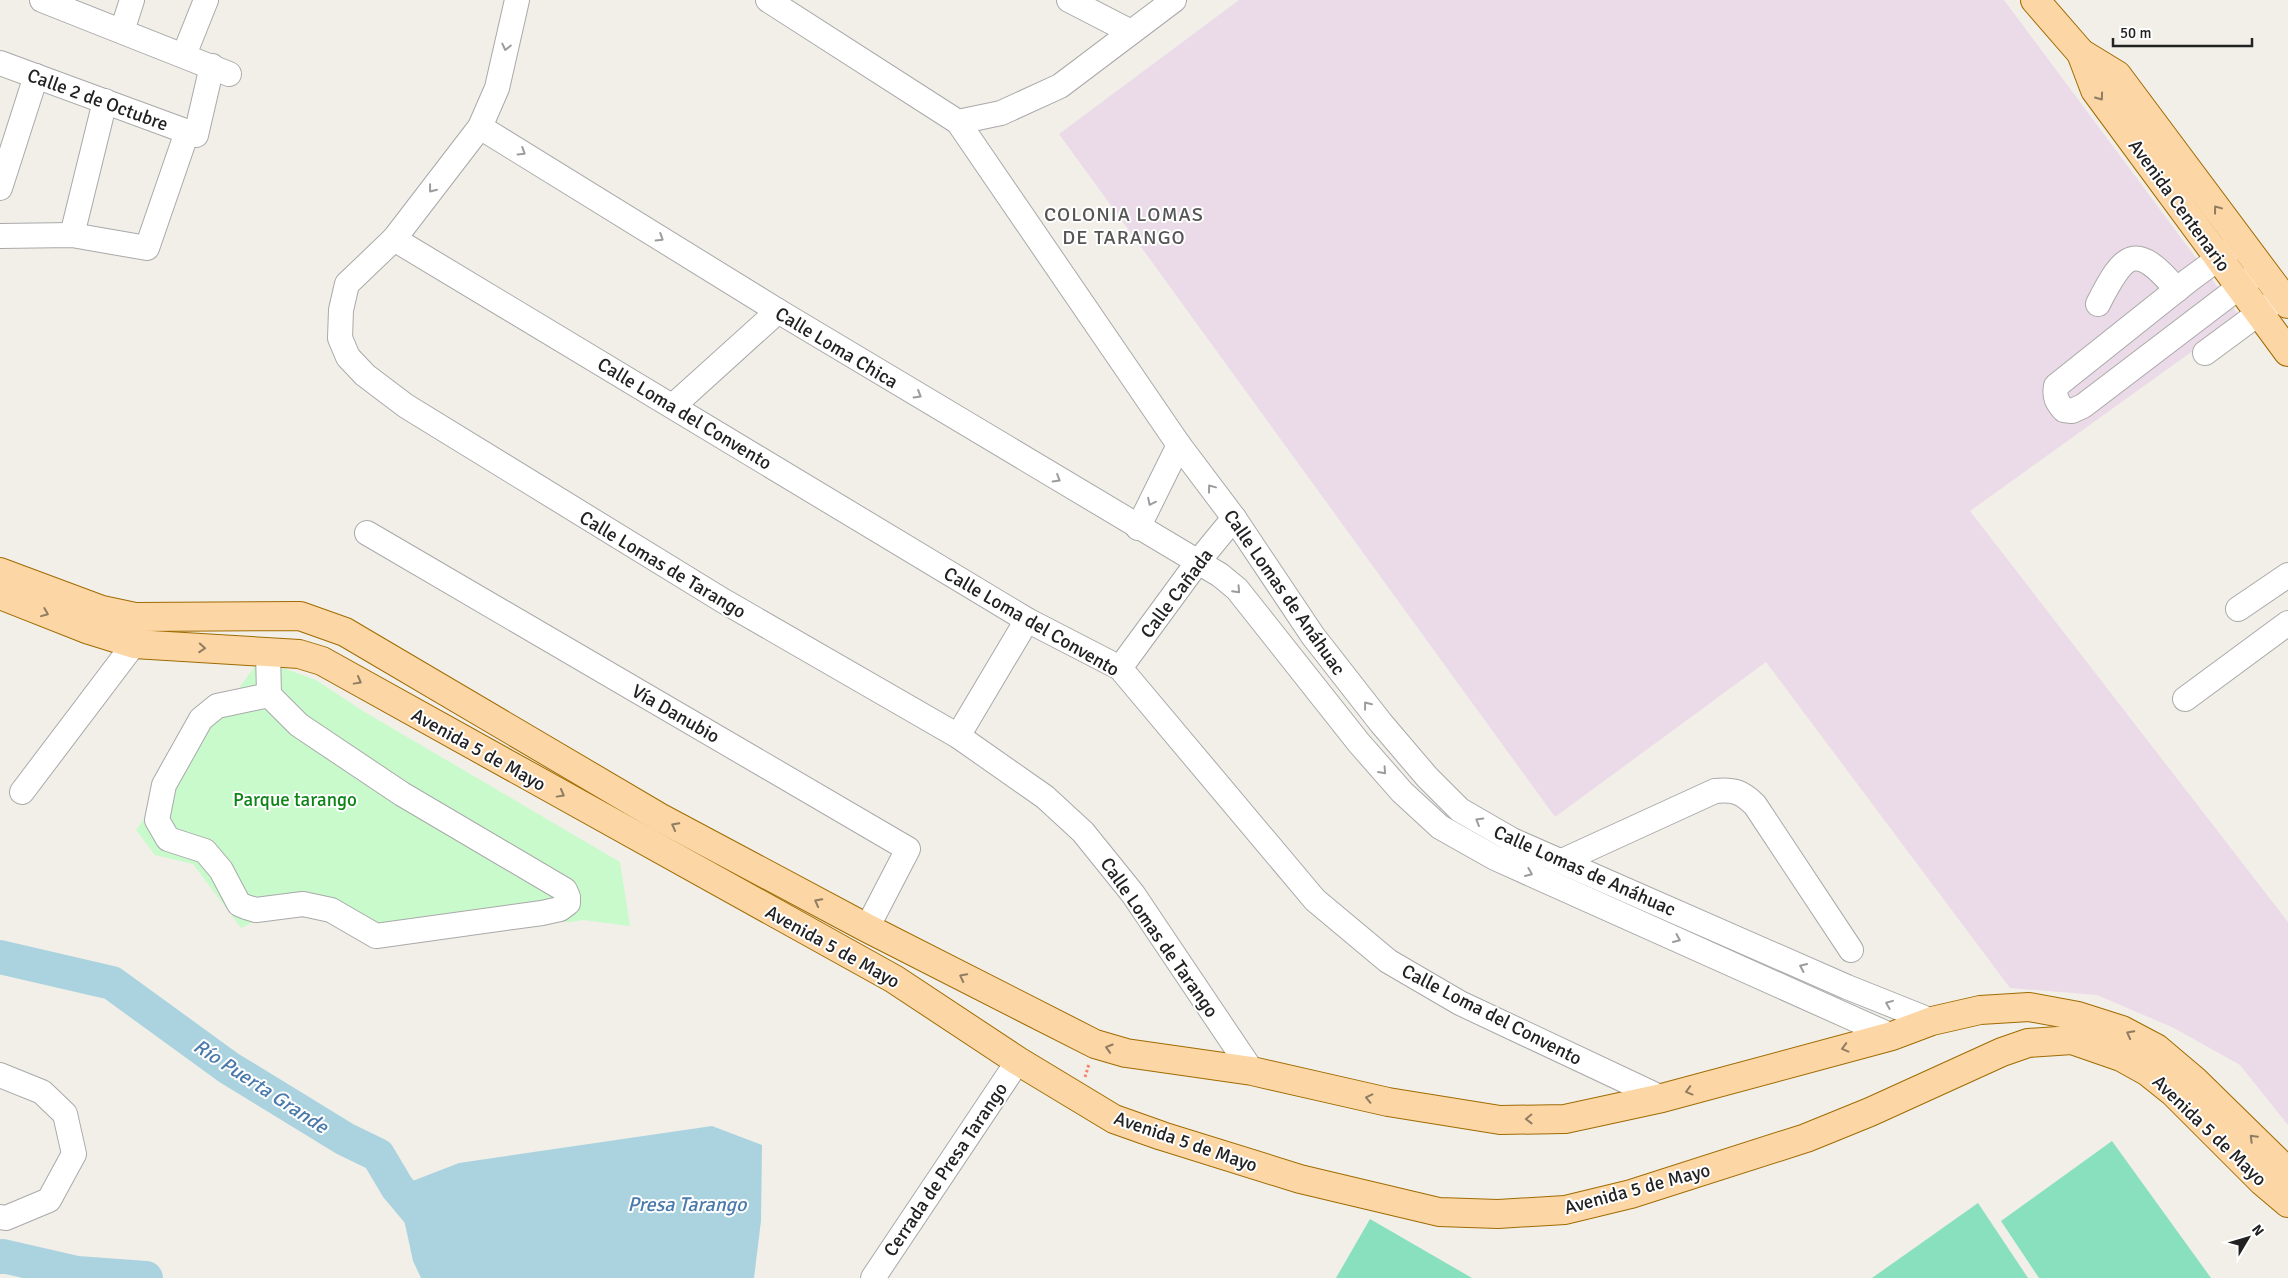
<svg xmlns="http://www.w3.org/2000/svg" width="2288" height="1278" viewBox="0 0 2288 1278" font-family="Signika,sans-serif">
<rect width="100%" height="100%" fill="#f2efe9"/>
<polygon fill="#ebdbe8" points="1239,0 2004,0 2240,317 1970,511 2288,922 2288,1125 2240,1065 2174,1028 2097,995 2010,988 1766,662 1555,817 1059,134"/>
<polygon fill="#c8facc" points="255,666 283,668 316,680 363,711 620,862 630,926 583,920 571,922 523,920 432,936 320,913 264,917 241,928 193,864 155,855 136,830"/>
<g fill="#88e0be">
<polygon points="2112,1141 2211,1278 2039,1278 2001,1221"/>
<polygon points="1978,1203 2028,1278 1872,1278"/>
<polygon points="1370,1219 1472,1278 1336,1278"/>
</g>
<polygon fill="#aad3df" points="712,1126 762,1145 761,1221 754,1278 421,1278 413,1261 397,1187 459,1163"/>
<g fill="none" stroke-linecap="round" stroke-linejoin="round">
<g stroke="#aad3df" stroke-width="34">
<polyline points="0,957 112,983 229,1068 345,1139 378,1155 397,1187 428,1224 466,1257 477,1278"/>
<polyline points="0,1257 3,1256 77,1273 146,1278"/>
</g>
<g stroke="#a9a9a9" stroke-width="26">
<g id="minor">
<polyline points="42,0 229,74"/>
<polyline points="517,0 497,88 480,127 394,239 347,284 341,310 340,338 348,357 365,375 406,406 722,600 958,736 1045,797 1083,832 1133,894 1252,1071"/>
<polyline points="768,0 958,122 1179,445 1234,518 1313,636 1381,723 1427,777 1460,810 1512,840 1847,987 1932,1021"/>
<polyline points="1069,0 1131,32"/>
<polyline points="122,31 132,0"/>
<polyline points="184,55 206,0"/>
<polyline points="0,63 196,135 212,66"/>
<polyline points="958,122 1001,113 1060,86 1174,0"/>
<polyline points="480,127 778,311 1220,575 1237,589 1359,743 1402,792 1440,827 1495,858 1892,1036"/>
<polyline points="0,188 36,76"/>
<polyline points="72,235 105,101"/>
<polyline points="0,236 72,235 147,248 187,132"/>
<polyline points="394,239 1027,620 1120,668 1315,900 1388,961 1460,1003 1662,1098"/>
<path d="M 2234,247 L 2189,280 L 2056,386 C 2054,397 2057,402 2064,410 L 2072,411 L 2083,406 L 2255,275"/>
<path d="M 2098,304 C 2124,253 2135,240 2177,290"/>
<polyline points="2205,353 2274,302"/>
<polyline points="673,406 778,311"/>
<polyline points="1138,528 1179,445"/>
<polyline points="367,533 908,849 867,928"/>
<polyline points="2238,609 2288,575"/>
<polyline points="268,652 269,695 299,725 402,794 565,890 568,897 568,903 560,909 542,913 376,936 331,910 303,904 256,910 246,907 239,904 221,870 205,851 168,839 157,820 164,785 201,719 217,706 269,695"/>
<polyline points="1120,668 1197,563 1234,518"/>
<polyline points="2185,699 2288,623"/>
<polyline points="958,736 1027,620"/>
<polyline points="22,792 134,644"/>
<path d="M 1562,861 L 1715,791 C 1734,789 1742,792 1755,805 L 1851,950"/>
<polyline points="0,1075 42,1092 65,1114 74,1154 49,1200 6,1218 0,1217"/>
<polyline points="873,1278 1018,1061"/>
</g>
</g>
<g stroke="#a06b00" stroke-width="30">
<g id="major">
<polyline points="2035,0 2081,53 2117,75 2288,304"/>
<polyline points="2081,53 2095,90 2288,352"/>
<polyline points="0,572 102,610 135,617 300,616 345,632 659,817 867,928 1095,1044 1126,1053 1252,1071 1388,1102 1500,1120 1565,1119 1662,1098 1892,1036 1932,1021 1980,1010 2029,1007 2078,1016 2122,1030 2156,1048 2195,1081 2288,1172"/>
<polyline points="0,595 89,630 134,644 299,654 322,661 894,979 1018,1061 1114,1119 1162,1136 1300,1179 1439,1212 1498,1214 1565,1210 1631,1194 1806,1138 1870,1112 2002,1052 2028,1043 2072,1040 2121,1057 2148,1072 2173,1092 2262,1181 2288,1203"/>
</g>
</g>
<polyline stroke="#fa8072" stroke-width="3" stroke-dasharray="2.5 2.5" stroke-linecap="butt" points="1085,1077 1089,1064"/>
<use href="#minor" stroke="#fff" stroke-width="24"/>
<use href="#major" stroke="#fcd6a4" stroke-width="28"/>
</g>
<defs><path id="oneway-chevron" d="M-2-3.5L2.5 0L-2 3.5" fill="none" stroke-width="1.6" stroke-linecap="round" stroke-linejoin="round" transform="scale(1.25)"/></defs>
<g stroke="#9c9c9c">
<use href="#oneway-chevron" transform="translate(506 47) rotate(103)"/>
<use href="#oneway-chevron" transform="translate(522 152) rotate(32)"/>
<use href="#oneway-chevron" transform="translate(432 189) rotate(128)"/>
<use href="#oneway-chevron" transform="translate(660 238) rotate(32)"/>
<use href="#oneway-chevron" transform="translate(918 395) rotate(31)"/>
<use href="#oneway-chevron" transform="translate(1057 479) rotate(31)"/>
<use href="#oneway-chevron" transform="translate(1211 488) rotate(-127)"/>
<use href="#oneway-chevron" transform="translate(1151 502) rotate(116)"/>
<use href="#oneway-chevron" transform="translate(1237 590) rotate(47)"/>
<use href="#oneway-chevron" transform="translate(1367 705) rotate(-128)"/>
<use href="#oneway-chevron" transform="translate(1383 771) rotate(48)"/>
<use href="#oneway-chevron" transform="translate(1479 821) rotate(-150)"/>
<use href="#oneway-chevron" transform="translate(1529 873) rotate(23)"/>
<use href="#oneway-chevron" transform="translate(1677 939) rotate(24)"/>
<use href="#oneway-chevron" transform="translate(1803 967) rotate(-156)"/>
<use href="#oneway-chevron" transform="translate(1889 1004) rotate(-158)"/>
</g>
<g stroke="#8f7c63">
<use href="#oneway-chevron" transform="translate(2100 97) rotate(54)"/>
<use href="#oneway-chevron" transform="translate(2217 209) rotate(-127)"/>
<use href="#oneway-chevron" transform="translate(45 613) rotate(22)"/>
<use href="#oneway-chevron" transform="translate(202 648) rotate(4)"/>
<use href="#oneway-chevron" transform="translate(358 681) rotate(29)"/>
<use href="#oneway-chevron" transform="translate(561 794) rotate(29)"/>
<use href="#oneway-chevron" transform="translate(675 826) rotate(-152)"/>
<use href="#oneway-chevron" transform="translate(818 902) rotate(-152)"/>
<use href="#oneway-chevron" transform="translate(963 977) rotate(-153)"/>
<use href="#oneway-chevron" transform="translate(2130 1034) rotate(-152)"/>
<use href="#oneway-chevron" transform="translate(1109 1048) rotate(-163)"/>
<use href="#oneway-chevron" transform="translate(1845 1048) rotate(165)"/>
<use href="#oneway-chevron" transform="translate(1689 1091) rotate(165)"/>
<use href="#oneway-chevron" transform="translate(1369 1098) rotate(-167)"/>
<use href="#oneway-chevron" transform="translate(1529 1119) rotate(179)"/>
<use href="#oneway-chevron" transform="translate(2253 1138) rotate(-135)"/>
</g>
<g text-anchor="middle" stroke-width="4" stroke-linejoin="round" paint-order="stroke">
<g font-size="19" fill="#222" stroke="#fff">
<text transform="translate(98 99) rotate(20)" y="7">Calle 2 de Octubre</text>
<text transform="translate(2180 205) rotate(54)" y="7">Avenida Centenario</text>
<text transform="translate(837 347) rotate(31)" y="7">Calle Loma Chica</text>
<text transform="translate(685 413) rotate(31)" y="7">Calle Loma del Convento</text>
<text transform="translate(663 564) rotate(31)" y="7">Calle Lomas de Tarango</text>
<text transform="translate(1285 592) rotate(55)" y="7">Calle Lomas de Anáhuac</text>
<text transform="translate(1176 593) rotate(-53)" y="7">Calle Cañada</text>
<text transform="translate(1032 621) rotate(30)" y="7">Calle Loma del Convento</text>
<text transform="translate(676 713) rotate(30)" y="7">Vía Danubio</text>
<text transform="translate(479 749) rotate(29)" y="7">Avenida 5 de Mayo</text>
<text transform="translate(1585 870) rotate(24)" y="7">Calle Lomas de Anáhuac</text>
<text transform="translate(1160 937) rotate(55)" y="7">Calle Lomas de Tarango</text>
<text transform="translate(833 946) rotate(29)" y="7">Avenida 5 de Mayo</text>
<text transform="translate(1492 1014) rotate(27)" y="7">Calle Loma del Convento</text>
<text transform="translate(2210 1130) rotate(44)" y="7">Avenida 5 de Mayo</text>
<text transform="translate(1186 1141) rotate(19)" y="7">Avenida 5 de Mayo</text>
<text transform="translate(945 1169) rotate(-56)" y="7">Cerrada de Presa Tarango</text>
<text transform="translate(1637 1188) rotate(-15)" y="7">Avenida 5 de Mayo</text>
</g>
<g font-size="19" fill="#0c8416" stroke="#fff">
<text x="295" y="806">Parque tarango</text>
</g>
<g font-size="20" letter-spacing="1" fill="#555" stroke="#fff">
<text x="1124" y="221">COLONIA LOMAS<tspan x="1124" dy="23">DE TARANGO</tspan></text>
</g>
<g font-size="20" font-style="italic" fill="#4a7aab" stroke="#fff">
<text transform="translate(261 1086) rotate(33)" y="7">Río Puerta Grande</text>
<text x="687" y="1211">Presa Tarango</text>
</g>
</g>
<g transform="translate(2248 1238) rotate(52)" stroke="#ffffff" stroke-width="4" paint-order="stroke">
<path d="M0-4L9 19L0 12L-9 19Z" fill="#222222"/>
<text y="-8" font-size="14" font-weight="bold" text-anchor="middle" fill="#222222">N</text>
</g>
<path d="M2113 38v8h139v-8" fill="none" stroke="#222222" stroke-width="2.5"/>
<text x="2120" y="38" font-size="15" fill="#222222" stroke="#ffffff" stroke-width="4" paint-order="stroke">50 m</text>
</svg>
